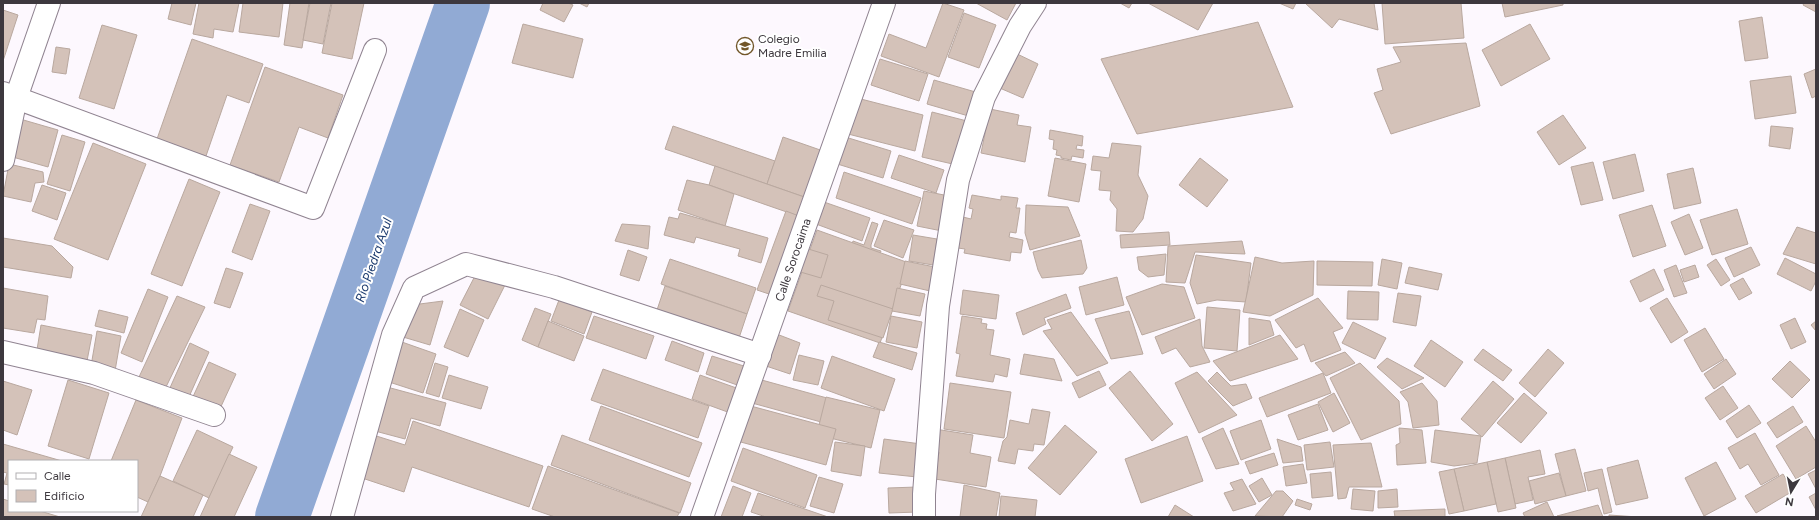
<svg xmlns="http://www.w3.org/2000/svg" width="1819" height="520" viewBox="0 0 1819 520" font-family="Figtree,sans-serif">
<rect width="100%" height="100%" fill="#fdf8fe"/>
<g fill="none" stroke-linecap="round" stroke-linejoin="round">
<polyline stroke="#91aad4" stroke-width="54" points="282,517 463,3"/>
</g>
<g fill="#d4c2b9" stroke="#b9a89f">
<polygon points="172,3 196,3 191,25 168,19"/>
<polygon points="199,3 239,3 233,32 214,29 213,38 193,34"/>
<polygon points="243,3 283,3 279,37 239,32"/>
<polygon points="290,3 309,3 302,48 284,45"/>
<polygon points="310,3 331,3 323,44 303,40"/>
<polygon points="332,3 364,3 352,59 322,53"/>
<polygon points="543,3 568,3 573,5 564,22 540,10"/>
<polygon points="579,3 589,3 587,7"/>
<polygon points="943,3 964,10 939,77 881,56 889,34 926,48"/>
<polygon points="976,3 1016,3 1007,20"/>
<polygon points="1120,3 1132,3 1129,8"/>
<polygon points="1148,3 1213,3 1198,30"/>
<polygon points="1279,3 1296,3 1293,9"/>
<polygon points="1305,3 1374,3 1378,30 1339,19 1332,28"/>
<polygon points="1382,3 1461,3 1464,38 1385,44"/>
<polygon points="1502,3 1563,3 1563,5 1505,17"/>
<polygon points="1804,3 1816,3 1816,12 1803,5"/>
<polygon points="3,10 18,15 3,61"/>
<polygon points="964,13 996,25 979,68 948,57"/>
<polygon points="1762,17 1768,58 1745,61 1739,21"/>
<polygon points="1258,22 1293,107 1137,134 1101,59"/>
<polygon points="523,24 583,39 573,78 512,63"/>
<polygon points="1530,24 1550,59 1501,86 1482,50"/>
<polygon points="102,25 137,35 114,109 79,98"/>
<polygon points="192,39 263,64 249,103 227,95 206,156 157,139"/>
<polygon points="1466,43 1480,106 1391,134 1374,93 1383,90 1377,69 1401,62 1393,47"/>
<polygon points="56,47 70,49 66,74 52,72"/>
<polygon points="1011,51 1038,64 1023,98 995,86"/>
<polygon points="880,59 928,74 919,101 871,85"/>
<polygon points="265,67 343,95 328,138 299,127 279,182 230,165"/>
<polygon points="1816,69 1816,96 1812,98 1804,74"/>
<polygon points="1791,76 1796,113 1755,119 1750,81"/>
<polygon points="934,80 979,93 972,117 927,104"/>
<polygon points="857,98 923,115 915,151 848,134"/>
<polygon points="990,109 1019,115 1017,125 1031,127 1025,162 981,153"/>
<polygon points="932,112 967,121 957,165 922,157"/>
<polygon points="1563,115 1586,148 1559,165 1537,132"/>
<polygon points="20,119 58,130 48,167 9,156"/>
<polygon points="673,126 775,161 767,184 665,149"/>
<polygon points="1771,126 1793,128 1790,149 1769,146"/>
<polygon points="1050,130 1083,136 1082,146 1077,145 1076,149 1084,150 1083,158 1072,156 1071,160 1061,158 1061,156 1056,155 1057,150 1053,149 1054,140 1049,139"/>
<polygon points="62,135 85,142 70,191 47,184"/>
<polygon points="842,136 891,151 883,178 834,163"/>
<polygon points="783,137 826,152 810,199 767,184"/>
<polygon points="93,143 146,164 108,260 54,239"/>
<polygon points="1112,143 1141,146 1138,175 1148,196 1143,219 1133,232 1116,231 1117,209 1110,200 1111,191 1099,190 1101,171 1091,170 1093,156 1109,158"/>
<polygon points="1635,154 1644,191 1613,199 1603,162"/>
<polygon points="899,155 944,170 936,193 891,178"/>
<polygon points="1055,158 1086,164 1079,202 1048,196"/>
<polygon points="1200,158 1228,180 1207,207 1179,185"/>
<polygon points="1593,162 1603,200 1581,205 1571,167"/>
<polygon points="9,164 43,172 44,182 35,183 31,202 3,196"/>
<polygon points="715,166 810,199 804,218 709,185"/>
<polygon points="1693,168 1701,203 1674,209 1667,174"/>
<polygon points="844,172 921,198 912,224 836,198"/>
<polygon points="189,179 220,192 182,286 151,274"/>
<polygon points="687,180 709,185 734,194 725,226 678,210"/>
<polygon points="42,185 66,193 57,220 32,211"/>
<polygon points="924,191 954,197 947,232 917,226"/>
<polygon points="972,195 1001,200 1001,196 1018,198 1016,208 1020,208 1016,233 1010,232 1009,237 1023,240 1021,253 1011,252 1010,261 964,253 965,249 958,248 963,217 971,219 973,209 969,208"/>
<polygon points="824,202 870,218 862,241 816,224"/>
<polygon points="250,204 270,211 252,260 232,252"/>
<polygon points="1026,205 1068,207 1080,236 1030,250 1025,233"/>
<polygon points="1652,205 1666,246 1633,257 1619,215"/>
<polygon points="1737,209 1748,244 1712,255 1700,220"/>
<polygon points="786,211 804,218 775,296 757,290"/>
<polygon points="680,213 768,238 761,263 738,256 740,249 696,237 694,243 664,235 669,217 678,219"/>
<polygon points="1689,214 1703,248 1685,255 1671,222"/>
<polygon points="884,220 914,230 903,258 874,246"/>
<polygon points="872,222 878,224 871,245 871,248 881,251 877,261 850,251 853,241 864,245"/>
<polygon points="622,224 650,226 648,249 615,241"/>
<polygon points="1797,227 1816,233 1816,264 1783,254"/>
<polygon points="817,230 909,263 880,343 788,311"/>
<polygon points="1169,232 1170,245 1121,248 1120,235"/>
<polygon points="913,235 937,239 933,265 909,261"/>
<polygon points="3,238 52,246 73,267 71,278 3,267"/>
<polygon points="1081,240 1087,268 1083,274 1042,278 1038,270 1033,252"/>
<polygon points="1242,241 1245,254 1195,252 1185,283 1166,282 1168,246"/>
<polygon points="1751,247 1760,265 1734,277 1725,258"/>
<polygon points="805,248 828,255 821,278 797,271"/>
<polygon points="628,250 647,257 639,281 620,275"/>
<polygon points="1166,254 1164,275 1148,277 1139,270 1137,257"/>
<polygon points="1196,255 1251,263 1246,302 1217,300 1197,304 1190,283"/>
<polygon points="1255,257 1282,263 1314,261 1313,295 1270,316 1243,312"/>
<polygon points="1785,258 1816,274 1816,281 1811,291 1777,274"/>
<polygon points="670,259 756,288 747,314 661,284"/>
<polygon points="1382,259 1402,263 1397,289 1378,285"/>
<polygon points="1716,259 1730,280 1721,286 1707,265"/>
<polygon points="905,261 935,267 930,291 900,284"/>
<polygon points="1317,261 1373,262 1372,286 1317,285"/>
<polygon points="1676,265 1687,293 1674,297 1664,270"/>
<polygon points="1695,265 1699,277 1684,282 1680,270"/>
<polygon points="1409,267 1442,274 1438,290 1405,283"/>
<polygon points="226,268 243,273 230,308 214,303"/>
<polygon points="1654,269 1664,290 1640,302 1630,281"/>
<polygon points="477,272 505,285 488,319 460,305"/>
<polygon points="1117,277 1124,305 1086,315 1079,287"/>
<polygon points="1743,278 1752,293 1739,300 1730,285"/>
<polygon points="1162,284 1184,287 1195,318 1142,335 1126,297"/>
<polygon points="821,285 893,309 883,338 828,320 834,301 817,296"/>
<polygon points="665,286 747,314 737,344 655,316"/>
<polygon points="3,288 48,296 45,320 37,319 34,333 3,328"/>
<polygon points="897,288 925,294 920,316 892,311"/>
<polygon points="148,289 168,297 142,362 121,353"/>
<polygon points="963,290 999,295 996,319 960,314"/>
<polygon points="1348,291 1379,292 1378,320 1347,319"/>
<polygon points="1398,293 1421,296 1416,326 1393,322"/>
<polygon points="1066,294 1071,308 1044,318 1046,324 1023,335 1016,313"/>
<polygon points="177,296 205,307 165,389 139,377"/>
<polygon points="1318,298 1343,328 1333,332 1341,350 1311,362 1304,344 1296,348 1275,320"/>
<polygon points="1667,298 1688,332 1671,343 1650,308"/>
<polygon points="559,300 592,312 584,334 551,321"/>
<polygon points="443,301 430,345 403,337 412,305"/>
<polygon points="1207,307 1240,310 1237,351 1204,348"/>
<polygon points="535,308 551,314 538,347 522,340"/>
<polygon points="460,309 484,320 468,357 444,347"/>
<polygon points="99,310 128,317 124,333 95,326"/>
<polygon points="1129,311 1143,354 1111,359 1095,319"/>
<polygon points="1071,312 1108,363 1077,376 1043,331 1052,329 1047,320"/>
<polygon points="594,316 654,336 646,359 586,338"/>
<polygon points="891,316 922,322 917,348 886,342"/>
<polygon points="962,316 982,319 981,323 987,324 986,329 994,330 990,355 1010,359 1007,377 995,374 993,382 956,376 960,354 956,353"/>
<polygon points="1249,318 1270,321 1274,335 1249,345"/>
<polygon points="1795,318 1806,342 1791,349 1780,325"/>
<polygon points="1200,319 1202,346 1210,362 1190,367 1176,348 1162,354 1155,337"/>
<polygon points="548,321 584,336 574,361 538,347"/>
<polygon points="1816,321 1816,331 1811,325"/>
<polygon points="1353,322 1386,338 1375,359 1342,343"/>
<polygon points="41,325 92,335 86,366 36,356"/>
<polygon points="1705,328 1724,359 1702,372 1684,340"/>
<polygon points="97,331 121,336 115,371 91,366"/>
<polygon points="774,333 800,343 790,374 763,365"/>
<polygon points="1280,335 1298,359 1230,381 1213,361"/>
<polygon points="1431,340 1463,362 1445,387 1414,366"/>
<polygon points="399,341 436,354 423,393 386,381"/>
<polygon points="672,341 704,353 698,372 665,360"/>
<polygon points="879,342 917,353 912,370 873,357"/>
<polygon points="190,343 209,352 188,399 169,390"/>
<polygon points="1483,349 1512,370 1503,381 1474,360"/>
<polygon points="1548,349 1564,363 1535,397 1519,383"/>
<polygon points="1345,352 1355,363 1326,376 1315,363"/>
<polygon points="1024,354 1054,359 1062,381 1020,374"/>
<polygon points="799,355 824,361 818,385 793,380"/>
<polygon points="712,356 747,367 740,386 706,374"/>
<polygon points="832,356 895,379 884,411 821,388"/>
<polygon points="1387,358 1424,378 1402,389 1377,367"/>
<polygon points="1726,359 1736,374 1714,389 1704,374"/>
<polygon points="1790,361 1810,380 1792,398 1772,379"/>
<polygon points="209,362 236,374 218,413 191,401"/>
<polygon points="435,363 448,367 439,397 426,393"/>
<polygon points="1360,363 1399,401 1401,424 1361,440 1330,378"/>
<polygon points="603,369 709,406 698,438 591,400"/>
<polygon points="1099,371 1106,385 1079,398 1072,383"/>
<polygon points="1130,371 1173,424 1152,441 1109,388"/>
<polygon points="1197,372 1237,415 1199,433 1175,383"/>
<polygon points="1217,372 1231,386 1246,384 1252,398 1233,406 1208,381"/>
<polygon points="1323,373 1331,393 1267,417 1259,398"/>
<polygon points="449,375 488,387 481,409 442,398"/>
<polygon points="700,375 742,390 733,414 692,399"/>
<polygon points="758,379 827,398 821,422 752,403"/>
<polygon points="68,380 109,393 89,459 48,446"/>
<polygon points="3,381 32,390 17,435 3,430"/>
<polygon points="1493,381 1514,399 1482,437 1461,419"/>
<polygon points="950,383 1011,392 1004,438 944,429"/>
<polygon points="1422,383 1437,401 1439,425 1413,428 1408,402 1400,392"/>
<polygon points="1723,386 1738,408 1720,420 1705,398"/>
<polygon points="387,387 446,403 440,426 411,418 405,439 375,431"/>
<polygon points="1334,393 1350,423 1333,432 1318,402"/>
<polygon points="1524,393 1547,413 1521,443 1497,423"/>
<polygon points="826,397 880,410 871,448 830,438 831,432 818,429"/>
<polygon points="136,400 182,418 160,476 148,502 137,497 137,461 111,461"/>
<polygon points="1318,404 1328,430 1298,440 1288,415"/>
<polygon points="747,405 836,429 826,465 737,441"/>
<polygon points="1749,405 1761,423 1737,438 1726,421"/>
<polygon points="601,406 702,443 689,477 589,440"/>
<polygon points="1793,406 1803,422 1777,438 1767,423"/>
<polygon points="1032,409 1050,412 1044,445 1034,444 1033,451 1018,449 1015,464 998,461 1003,441 1007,437 1010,420 1029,424"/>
<polygon points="1261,420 1271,449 1241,460 1230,431"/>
<polygon points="413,421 543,466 529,507 412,467 404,492 356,476 370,434 405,445"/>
<polygon points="1065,425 1097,452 1060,495 1028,468"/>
<polygon points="1806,426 1816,442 1816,467 1796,479 1776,446"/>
<polygon points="1223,428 1239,464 1216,469 1202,438"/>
<polygon points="1399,428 1422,430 1426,463 1397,465 1396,445 1400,443"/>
<polygon points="935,429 973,435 970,453 991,457 986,487 935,479 939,452 931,451"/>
<polygon points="197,430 233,447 209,498 173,481"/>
<polygon points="1435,430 1481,436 1477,463 1454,466 1431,462"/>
<polygon points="1755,433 1779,475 1761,485 1748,464 1740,469 1728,448"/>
<polygon points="562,435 691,483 680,513 551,465"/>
<polygon points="1187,436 1203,481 1141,503 1125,459"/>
<polygon points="884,439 921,444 917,477 879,473"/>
<polygon points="1277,439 1301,447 1303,461 1283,463"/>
<polygon points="835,442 865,446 861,476 831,471"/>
<polygon points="1330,442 1334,467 1307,470 1304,445"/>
<polygon points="1371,443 1382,487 1349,487 1346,498 1338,499 1333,445"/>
<polygon points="3,444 62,461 9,461 9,485 4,484 7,473 3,472"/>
<polygon points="743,448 817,475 805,508 731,481"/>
<polygon points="1575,449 1586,491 1566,496 1555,454"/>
<polygon points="1540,450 1545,474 1528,477 1533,500 1515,504 1505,458"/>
<polygon points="1274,453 1278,465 1250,474 1245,462"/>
<polygon points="229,454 257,467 234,517 200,517"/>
<polygon points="1505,458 1516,508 1498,512 1487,462"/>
<polygon points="1638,460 1648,498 1616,505 1607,468"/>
<polygon points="1487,462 1496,504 1464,511 1454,469"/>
<polygon points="1716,462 1736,499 1704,516 1685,478"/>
<polygon points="1303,464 1307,483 1286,486 1283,467"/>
<polygon points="548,466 679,513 677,517 555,517 532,509"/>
<polygon points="1454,469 1464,511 1449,514 1439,472"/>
<polygon points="1602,469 1612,512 1604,514 1598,488 1588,491 1584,473"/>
<polygon points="1816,470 1816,489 1808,474"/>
<polygon points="1331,472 1333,496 1312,498 1310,474"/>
<polygon points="1559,473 1566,496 1535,504 1529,481"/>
<polygon points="1783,474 1793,491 1756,513 1745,496"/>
<polygon points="160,476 203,495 193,517 141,517"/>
<polygon points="819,477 843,484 834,513 810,506"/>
<polygon points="1262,478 1272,495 1259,502 1249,486"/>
<polygon points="1242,479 1256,504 1233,511 1224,493 1234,490 1230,483"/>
<polygon points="964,485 1000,493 996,517 960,517"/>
<polygon points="733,486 751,493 742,517 721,517"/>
<polygon points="917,487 918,512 889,513 888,488"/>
<polygon points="1353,489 1375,491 1373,511 1351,509"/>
<polygon points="1397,489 1398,507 1378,508 1378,491"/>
<polygon points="1276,491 1283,491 1293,501 1282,517 1255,516"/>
<polygon points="758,493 828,517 766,517 751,512"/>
<polygon points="1816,493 1816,510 1809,497"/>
<polygon points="1001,496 1037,500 1035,517 999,517"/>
<polygon points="3,499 9,501 9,511 40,511 60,517 3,517"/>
<polygon points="1297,499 1312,504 1310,510 1295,505"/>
<polygon points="1547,502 1554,517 1525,517 1523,513"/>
<polygon points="1175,505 1194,517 1168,517"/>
<polygon points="1598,505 1603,517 1557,516"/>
<polygon points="1445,509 1445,517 1395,517 1394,511"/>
<polygon points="1609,515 1638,517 1609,517"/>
</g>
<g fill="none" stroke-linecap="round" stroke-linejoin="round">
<g stroke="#908491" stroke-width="24">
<g id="minor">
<polyline points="3,93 313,208 375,50"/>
<polyline points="3,160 16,98 49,3"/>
<polyline points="3,352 94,373 214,415"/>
<polyline points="342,517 393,335 414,288 466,264 554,287 760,355"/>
<polyline points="702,517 884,3"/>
<polyline points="924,517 924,494 938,306 958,180 984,97 1020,26 1035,3"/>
</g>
</g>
<use href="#minor" stroke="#fff" stroke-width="22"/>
</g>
<defs>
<g id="school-ring" transform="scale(0.9)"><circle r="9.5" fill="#fff" stroke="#72572a" stroke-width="1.5"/><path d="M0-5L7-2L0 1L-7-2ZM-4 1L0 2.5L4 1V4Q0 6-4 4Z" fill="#72572a"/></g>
</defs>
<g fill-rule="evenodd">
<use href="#school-ring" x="745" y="46"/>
</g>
<g text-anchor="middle" stroke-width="4" stroke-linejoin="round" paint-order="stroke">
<g font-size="12" fill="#3d383e" stroke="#fff" text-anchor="start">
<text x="758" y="43">Colegio<tspan x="758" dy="14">Madre Emilia</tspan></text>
</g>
<g font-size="12" fill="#3d383e" stroke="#fff">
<text transform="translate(793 260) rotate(-71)" y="4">Calle Sorocaima</text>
</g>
<g font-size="13" font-style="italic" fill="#1c3b6f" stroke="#fff">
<text transform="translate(373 260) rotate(-71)" y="5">Río Piedra Azul</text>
</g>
</g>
<rect width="1819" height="520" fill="none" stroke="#3d383e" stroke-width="8"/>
<rect x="8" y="460" width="130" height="52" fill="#ffffff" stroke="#b1afb2"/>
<rect x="16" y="473" width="20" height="6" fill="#ffffff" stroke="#b1afb2"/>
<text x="44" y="480" font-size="12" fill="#3d383e">Calle</text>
<rect x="16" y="490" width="20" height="12" fill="#d4c2b9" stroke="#b1afb2"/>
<text x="44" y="500" font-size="12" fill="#3d383e">Edificio</text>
<g transform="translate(1791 492) rotate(190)" stroke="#ffffff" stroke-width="3" paint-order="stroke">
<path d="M0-3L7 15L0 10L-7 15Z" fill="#3d383e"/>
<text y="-6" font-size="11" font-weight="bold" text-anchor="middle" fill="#3d383e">N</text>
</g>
</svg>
